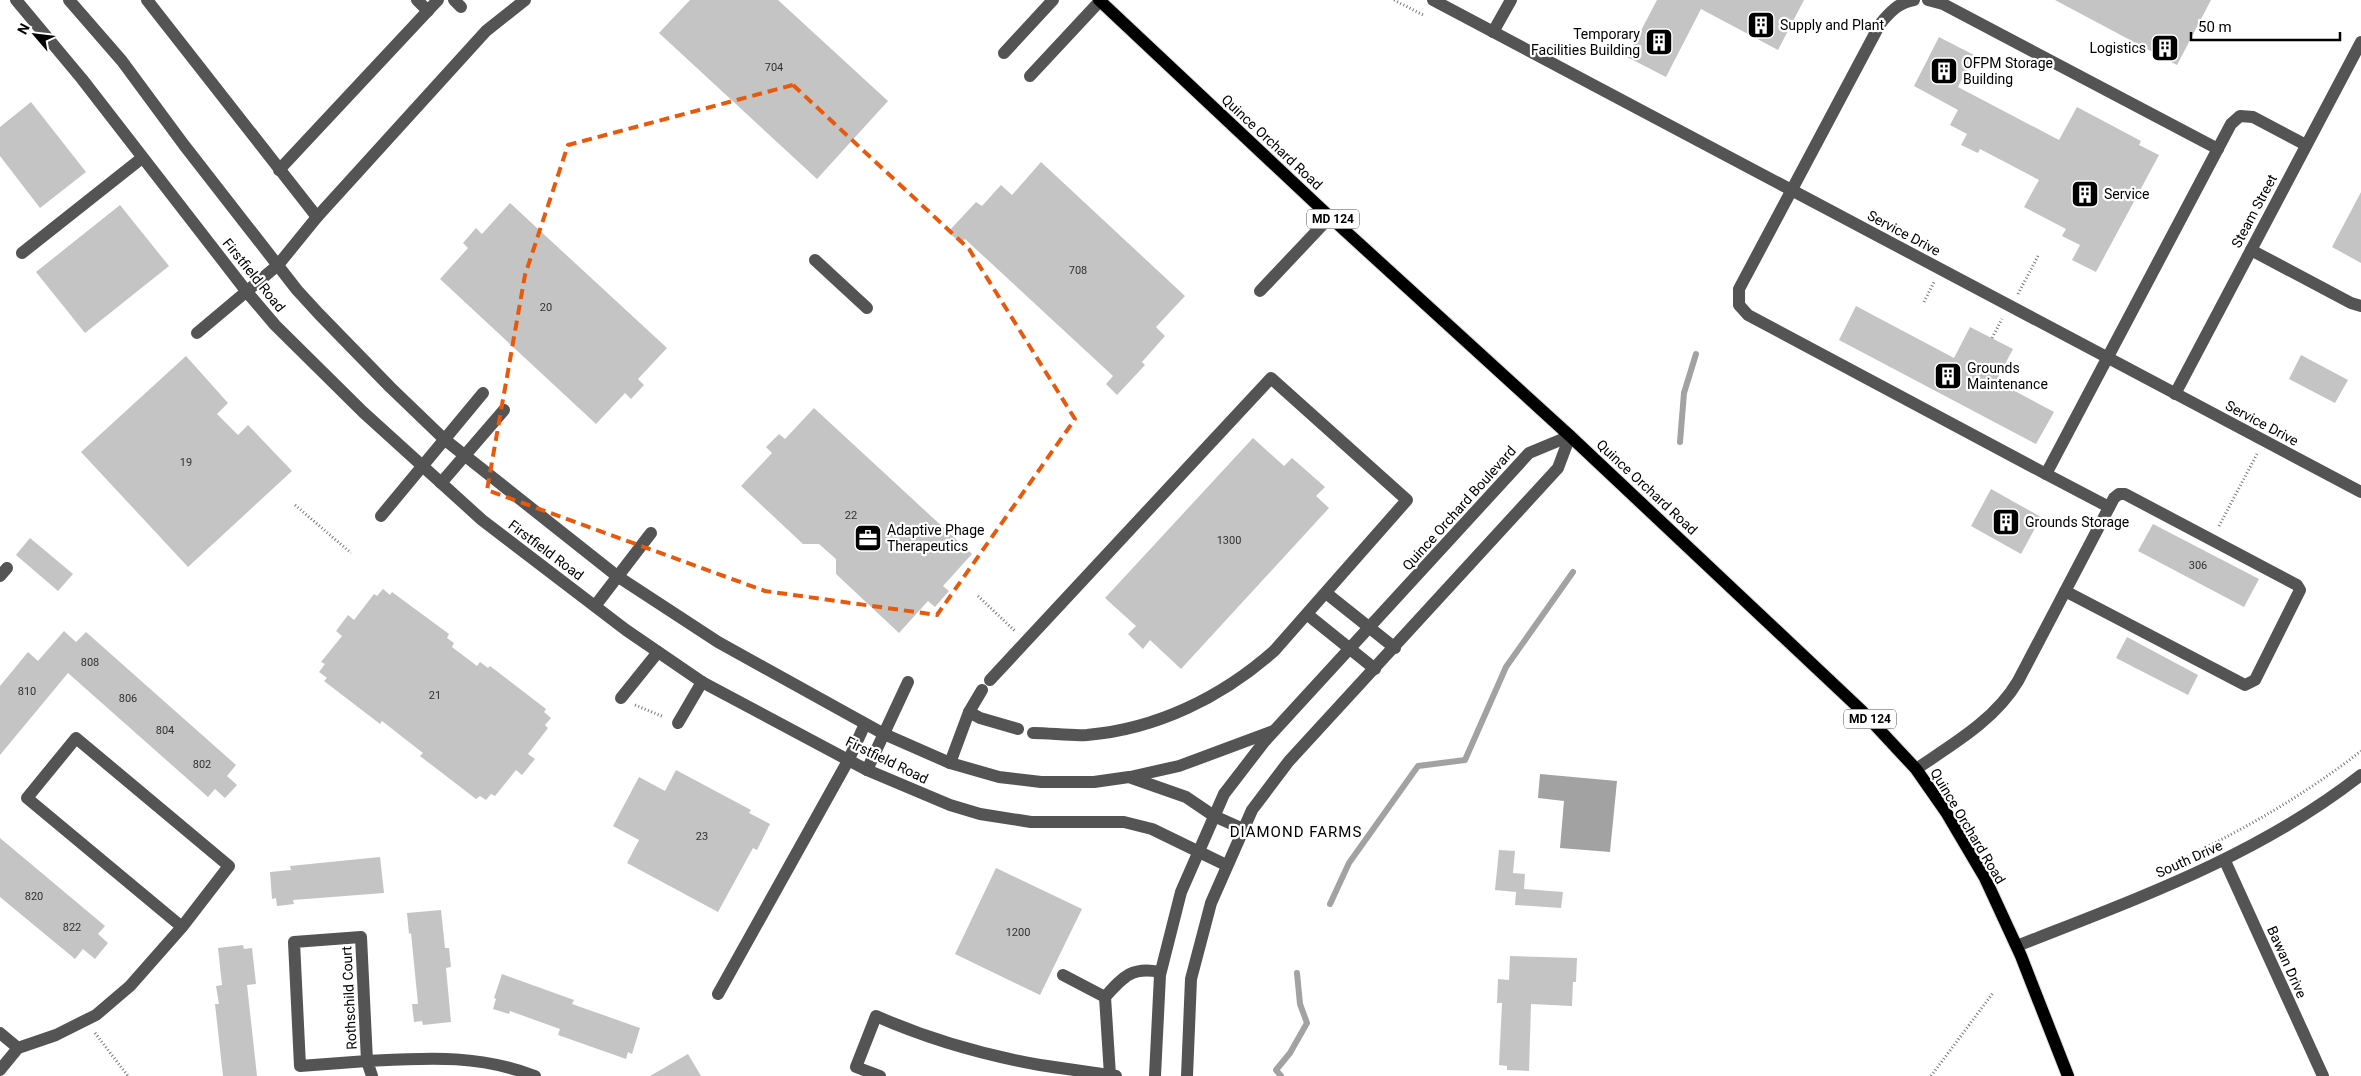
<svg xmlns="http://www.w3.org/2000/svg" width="2361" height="1076" viewBox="0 0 2361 1076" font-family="Roboto,sans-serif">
<rect width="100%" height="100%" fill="#fff"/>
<polygon fill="#a2a2a2" points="1540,774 1617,781 1610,852 1560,848 1564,801 1538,798"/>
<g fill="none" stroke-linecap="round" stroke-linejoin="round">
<g stroke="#a2a2a2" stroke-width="6">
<polyline points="1680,442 1684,393 1696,354"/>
<polyline points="1330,904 1349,863 1418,766 1465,760 1506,667 1573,572"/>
<polyline points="1281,1076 1276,1070 1290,1053 1307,1023 1300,1004 1297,973"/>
</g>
</g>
<g fill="#c4c4c4">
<polygon points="690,0 778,0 888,101 817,179 659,33"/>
<polygon points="1657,0 1804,0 1778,50 1701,9 1666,77 1627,57"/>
<polygon points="2055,0 2211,0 2177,65"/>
<polygon points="1939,37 1974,55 1958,87 2059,140 2077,107 2141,141 2139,145 2159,155 2096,272 2072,260 2080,245 2062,236 2066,229 2024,207 2039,180 1980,149 1978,153 1961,145 1967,134 1950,125 1958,110 1914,86"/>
<polygon points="31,102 86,172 40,208 0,156 0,127"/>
<polygon points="1041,162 1185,296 1156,327 1165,336 1142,362 1145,365 1117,395 1106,384 1113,376 965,239 961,243 948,232 976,202 982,206 1001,185 1012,195"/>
<polygon points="2361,192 2361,263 2332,247"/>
<polygon points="510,203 667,348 638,379 644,385 631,399 625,393 596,424 440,279 468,248 463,243 476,228 482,234"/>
<polygon points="120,205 169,266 85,333 36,272"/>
<polygon points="1856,306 1954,358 1970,327 2013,349 1996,381 2054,412 2036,444 1839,340"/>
<polygon points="2301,355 2348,380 2335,403 2289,379"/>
<polygon points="186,356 228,403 217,414 238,435 248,425 292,471 188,567 81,452"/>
<polygon points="814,408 972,554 943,586 949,591 935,607 928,601 899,633 836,574 836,559 819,544 803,544 741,486 772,453 766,447 779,434 785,439"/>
<polygon points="1253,438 1284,466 1292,458 1325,487 1316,496 1329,508 1181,669 1150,640 1143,649 1128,634 1136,626 1105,598"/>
<polygon points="1991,489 2041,517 2021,554 1971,526"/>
<polygon points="2153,524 2259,579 2244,607 2138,551"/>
<polygon points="30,538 73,574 58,591 16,555"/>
<polygon points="383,589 390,595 392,592 449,634 447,638 454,643 452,647 477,666 480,662 488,668 490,666 546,709 544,712 551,718 545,725 548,728 528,754 535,759 522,775 516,770 495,796 491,794 486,800 480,796 476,799 420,756 423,753 382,721 380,724 324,681 327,678 319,672 325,664 321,662 342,636 336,631 348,615 354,620 374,594 377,596"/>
<polygon points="64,631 76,642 86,632 236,765 227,776 237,785 225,798 215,789 208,797 68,673 0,755 0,686 28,652 38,661"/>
<polygon points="2127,637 2198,675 2188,695 2116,658"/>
<polygon points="676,770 751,810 749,813 770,824 757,850 753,848 718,912 627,863 639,840 613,826 639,777 665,791"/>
<polygon points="0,838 105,926 98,934 108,943 95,959 83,949 75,959 0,897"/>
<polygon points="1499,850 1515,851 1513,873 1525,874 1524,889 1563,892 1561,908 1515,905 1516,892 1495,890"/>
<polygon points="380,857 384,893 293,900 294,904 277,906 276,898 272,899 270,872 291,870 290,866"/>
<polygon points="996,868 1082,909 1040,995 955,954"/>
<polygon points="441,910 445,948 449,948 451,967 446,968 451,1022 423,1025 422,1021 414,1022 412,1004 418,1004 411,933 409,934 407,913"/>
<polygon points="243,945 244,949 252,948 256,984 247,985 257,1076 223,1076 215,1004 219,1004 216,986 222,985 218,948"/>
<polygon points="1510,956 1577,958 1576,982 1573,982 1572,1006 1531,1004 1529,1071 1507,1070 1507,1066 1499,1065 1502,1003 1497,1003 1498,979 1509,980"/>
<polygon points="502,974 574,1000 572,1004 640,1028 632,1054 628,1052 626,1059 558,1035 560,1029 510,1011 509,1014 493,1009 496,999 494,998"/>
<polygon points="688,1054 701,1076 650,1076"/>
</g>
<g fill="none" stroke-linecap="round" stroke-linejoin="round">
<g stroke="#dbdbdb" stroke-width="14">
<polyline id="major" points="1099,0 1330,217 1570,436 1861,710 1916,769 1946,812 1985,878 2021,956 2068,1076"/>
</g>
<g stroke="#767676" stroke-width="3" stroke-dasharray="1 2.5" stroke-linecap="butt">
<polyline points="1394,0 1425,16"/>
<polyline points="2018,294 2038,256"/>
<polyline points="1924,302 1934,282"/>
<polyline points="1992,338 2002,319"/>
<polyline points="295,505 351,553"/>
<polyline points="2219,526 2257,454"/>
<polyline points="978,596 1016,632"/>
<polyline points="635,705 664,717"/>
<path d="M 2184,858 C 2247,828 2306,794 2361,751"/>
<polyline points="95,1033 128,1076"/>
<polyline points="1931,1076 1993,993"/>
</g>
<g stroke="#545454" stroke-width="12">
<polyline points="16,0 82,79 247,292 275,325 363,412 482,520 626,630 702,682 867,770 950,805 980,814 1031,822 1124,822 1152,829 1226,865"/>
<polyline points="69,0 122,61 184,145 297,290 319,314 390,387 444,439 617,576 718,642 763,667 884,734 950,763 999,777 1041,782 1094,782 1129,777 1186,797 1214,816 1243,829"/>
<polyline points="147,0 317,217"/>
<polyline points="417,0 428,11"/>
<polyline points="454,0 461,7"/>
<polyline points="1433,0 2361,492"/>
<path d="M 1914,0 C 1899,2 1889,13 1880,24 L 1739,289 L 1739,305 L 1748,315 L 2046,474 L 2231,124 L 2240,116 L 2253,117 L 2306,145"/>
<polyline points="1928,0 1943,4 2218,149"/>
<polyline points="1493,32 1511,0"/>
<polyline points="1004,53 1053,0"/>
<polyline points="1030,76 1100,1"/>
<polyline points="279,170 438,0"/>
<polyline points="2251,250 2351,303 2361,306"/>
<polyline points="22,253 142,158"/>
<polyline points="815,260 867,308"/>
<polyline points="1260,291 1330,217"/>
<polyline points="197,333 278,265 317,217 486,31 525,0"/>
<polyline points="2175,394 2361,42"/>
<polyline points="2046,474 2109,507"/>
<polyline points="441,483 504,410"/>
<polyline points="381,516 483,393"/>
<polyline points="0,576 7,568"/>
<polyline points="1326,593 1395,648"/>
<polyline points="595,606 651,533"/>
<polyline points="1308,615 1375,669"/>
<path d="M 990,680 L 1271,378 L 1407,500 L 1274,651 C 1222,697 1157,729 1087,735 C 1069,736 1051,733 1033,733"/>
<polyline points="621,698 658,652"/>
<polyline points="969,712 980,718 1018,729"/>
<polyline points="678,723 702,682"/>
<polyline points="950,763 969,712 982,690"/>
<path d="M 1916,769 C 1953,744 1995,720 2018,681 L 2114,498 L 2119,494 L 2125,494 L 2297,585 L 2300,590 L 2255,680 L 2245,685 L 2065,591"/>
<polyline points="867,770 908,682"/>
<polyline points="1130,777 1179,766 1273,731"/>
<polyline points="2225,861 2323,1076"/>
<polygon points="361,937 367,1061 300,1066 294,942"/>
<path d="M 2017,946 C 2136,899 2258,856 2361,775"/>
<polyline points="1063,975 1105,997 1110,1075"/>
<polyline points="718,994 849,759 865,724"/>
<path d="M 1105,997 C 1123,977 1132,966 1160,972"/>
<polyline points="0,1033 18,1048"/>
<polyline points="0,1070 18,1048 56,1035 96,1015 130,986 182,927 229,866 76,738 27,798 182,927"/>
<path d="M 372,1076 L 367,1061 C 427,1058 477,1054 535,1076"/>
<path d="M 880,1076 L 856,1067 L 876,1016 C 928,1039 984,1055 1040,1065 C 1065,1069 1091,1072 1116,1076"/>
<polyline points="1155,1076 1160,975 1181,892 1224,794 1264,742 1529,453 1570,436"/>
<polyline points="1187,1076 1191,979 1211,903 1252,810 1289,761 1558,468 1570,436"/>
</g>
<use href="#major" stroke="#000" stroke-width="12"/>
</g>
<path fill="none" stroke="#e8590c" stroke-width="4" stroke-dasharray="10 6" stroke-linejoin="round" d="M 793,85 L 969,249 L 1075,419 L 937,615 L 765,591 L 487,490 L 525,275 L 568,145 Z"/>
<defs>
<g id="building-square" transform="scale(1.4375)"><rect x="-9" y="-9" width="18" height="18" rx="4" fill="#000" stroke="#fff"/><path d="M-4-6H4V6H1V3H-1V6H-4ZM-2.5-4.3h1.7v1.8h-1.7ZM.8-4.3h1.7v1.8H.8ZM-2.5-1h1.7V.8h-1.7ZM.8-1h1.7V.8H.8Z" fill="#fff"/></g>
<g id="office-square" transform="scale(1.4375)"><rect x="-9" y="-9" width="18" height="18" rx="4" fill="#000" stroke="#fff"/><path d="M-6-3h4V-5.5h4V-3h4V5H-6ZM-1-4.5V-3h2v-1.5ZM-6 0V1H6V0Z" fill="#fff"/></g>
</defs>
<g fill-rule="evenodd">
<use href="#building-square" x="1761" y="25"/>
<use href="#building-square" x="1659" y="42"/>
<use href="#building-square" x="2165" y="48"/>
<use href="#building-square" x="1944" y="71"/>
<use href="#building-square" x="2085" y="194"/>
<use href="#building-square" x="1948" y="376"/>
<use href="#building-square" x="2006" y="522"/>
<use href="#office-square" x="868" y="538"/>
</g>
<g text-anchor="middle" stroke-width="4.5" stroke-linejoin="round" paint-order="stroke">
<g font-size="11" fill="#313131">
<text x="774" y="71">704</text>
<text x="1078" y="274">708</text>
<text x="546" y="311">20</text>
<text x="186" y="466">19</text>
<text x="851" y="519">22</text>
<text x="1229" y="544">1300</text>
<text x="2198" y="569">306</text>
<text x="90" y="666">808</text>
<text x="27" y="695">810</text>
<text x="435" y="699">21</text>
<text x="128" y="702">806</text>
<text x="165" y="734">804</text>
<text x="202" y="768">802</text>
<text x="702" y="840">23</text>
<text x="34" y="900">820</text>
<text x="72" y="931">822</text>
<text x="1018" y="936">1200</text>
</g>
<g fill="#fff" stroke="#4c4c4c" stroke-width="1">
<rect x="1307" y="209.5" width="52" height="19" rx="4"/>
<rect x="1844" y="709.5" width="52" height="19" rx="4"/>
</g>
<g font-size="12" font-weight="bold" fill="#000">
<text x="1333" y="223">MD 124</text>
<text x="1870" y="723">MD 124</text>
</g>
<g font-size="14" fill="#000" stroke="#fff" text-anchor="start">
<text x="1780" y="30">Supply and Plant</text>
<text x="1640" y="39" text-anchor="end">Temporary<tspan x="1640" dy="16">Facilities Building</tspan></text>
<text x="2146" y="53" text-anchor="end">Logistics</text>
<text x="1963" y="68">OFPM Storage<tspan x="1963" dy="16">Building</tspan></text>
<text x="2104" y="199">Service</text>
<text x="1967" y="373">Grounds<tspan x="1967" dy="16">Maintenance</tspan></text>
<text x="2025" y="527">Grounds Storage</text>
<text x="887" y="535">Adaptive Phage<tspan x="887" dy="16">Therapeutics</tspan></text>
</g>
<g font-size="14" fill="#000" stroke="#fff">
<text transform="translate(1272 142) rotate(43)" y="5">Quince Orchard Road</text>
<text transform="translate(2254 211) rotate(-62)" y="5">Steam Street</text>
<text transform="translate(1904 233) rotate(28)" y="5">Service Drive</text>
<text transform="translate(254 275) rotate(51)" y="5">Firstfield Road</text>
<text transform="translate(2262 423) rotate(28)" y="5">Service Drive</text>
<text transform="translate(1647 487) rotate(43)" y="5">Quince Orchard Road</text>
<text transform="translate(1459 508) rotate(-48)" y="5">Quince Orchard Boulevard</text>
<text transform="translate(546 550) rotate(37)" y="5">Firstfield Road</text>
<text transform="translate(887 760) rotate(26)" y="5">Firstfield Road</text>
<text transform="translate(1968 826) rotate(59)" y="5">Quince Orchard Road</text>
<text transform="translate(2189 859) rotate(-24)" y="5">South Drive</text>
<text transform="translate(2287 962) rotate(66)" y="5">Bawan Drive</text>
<text transform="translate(349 998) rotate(-93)" y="5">Rothschild Court</text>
</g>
<g font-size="15" letter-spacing="1" fill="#000" stroke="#fff">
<text x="1296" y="837">DIAMOND FARMS</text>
</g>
</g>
<g transform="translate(35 35) rotate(298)" stroke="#ffffff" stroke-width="4" paint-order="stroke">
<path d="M0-4L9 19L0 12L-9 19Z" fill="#000000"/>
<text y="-8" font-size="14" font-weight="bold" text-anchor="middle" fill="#000000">N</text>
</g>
<path d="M2191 32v8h149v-8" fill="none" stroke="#000000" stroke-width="2.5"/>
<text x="2198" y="32" font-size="15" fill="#000000" stroke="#ffffff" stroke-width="4" paint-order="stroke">50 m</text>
</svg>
